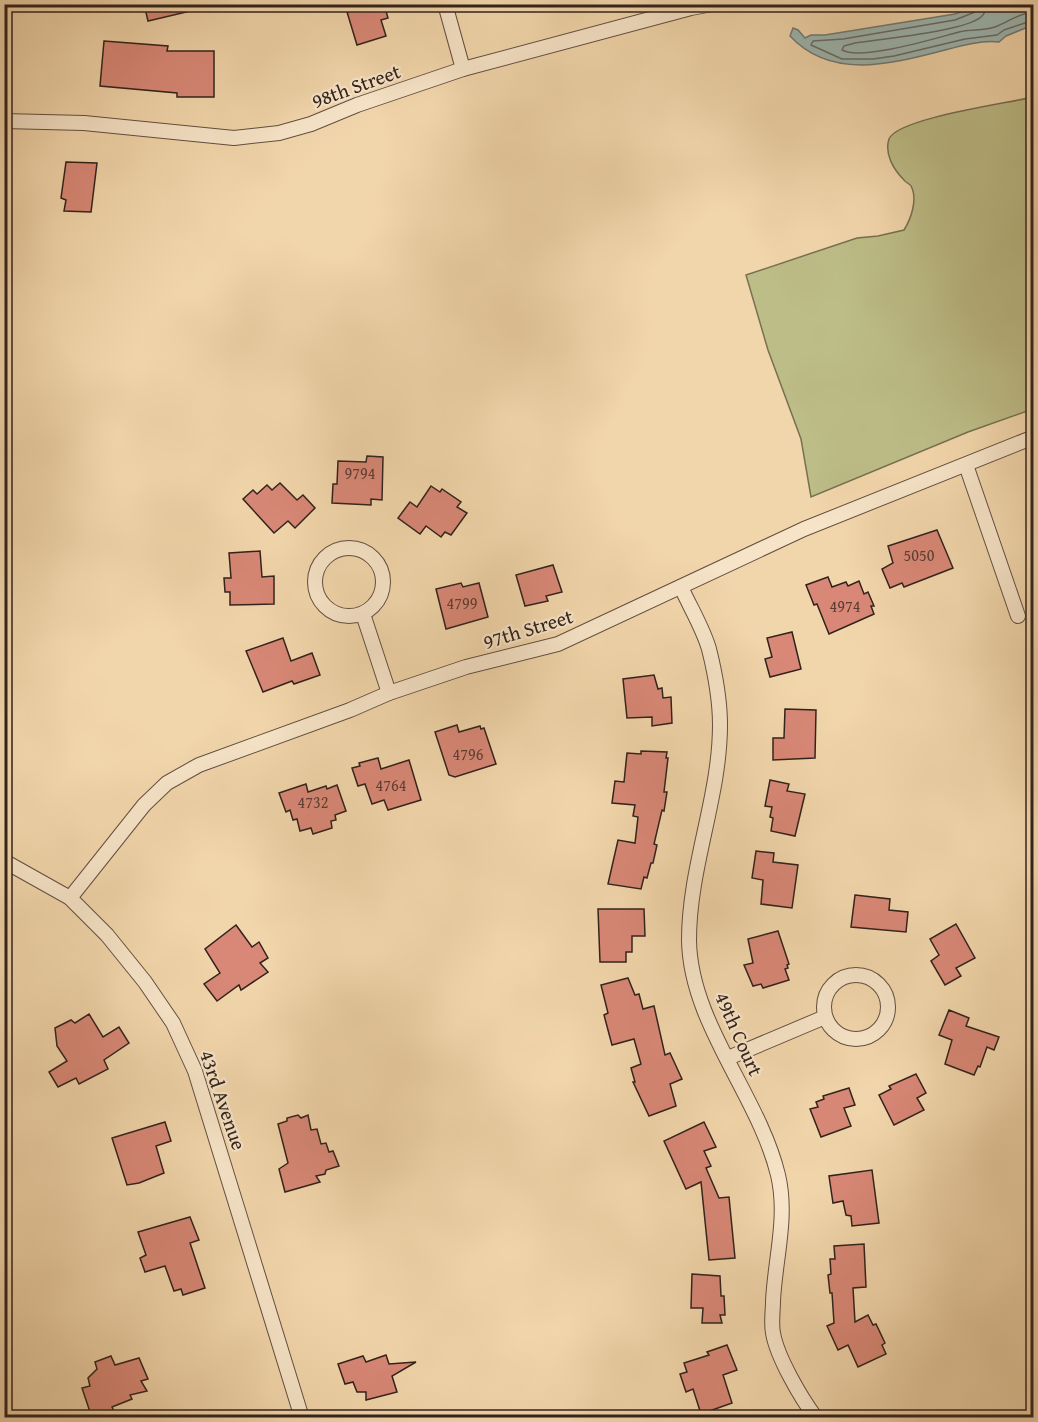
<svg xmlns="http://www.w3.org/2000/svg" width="1038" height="1422" viewBox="0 0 1038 1422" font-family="'Gentium Book Plus',serif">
<rect width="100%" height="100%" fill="#f2d6ab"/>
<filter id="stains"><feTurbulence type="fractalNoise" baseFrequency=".00333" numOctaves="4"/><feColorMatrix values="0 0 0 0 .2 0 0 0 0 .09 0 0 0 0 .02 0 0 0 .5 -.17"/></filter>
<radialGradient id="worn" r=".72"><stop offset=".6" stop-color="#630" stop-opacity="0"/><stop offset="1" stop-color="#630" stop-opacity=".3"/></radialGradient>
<path fill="#bdbd87" stroke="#787052" stroke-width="1.5" d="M 1033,97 L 1033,409 L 968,432 L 811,497 L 801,439 L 768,350 L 746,275 L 857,238 L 878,236 L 904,230 C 911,219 918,199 911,186 C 911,185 904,181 904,180 C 894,170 884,154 889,139 C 897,118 1010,103 1033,97 Z"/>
<path fill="#9db7b2" stroke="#727b76" stroke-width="1.5" d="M 979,5 L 1033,5 L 1033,25 L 1006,36 L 999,42 C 980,40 960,46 941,51 C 890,64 831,80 790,36 L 793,28 L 798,30 L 805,38 L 811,35 L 825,35 L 955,14 Z"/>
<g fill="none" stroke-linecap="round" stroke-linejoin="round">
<g stroke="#686c67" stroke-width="1.5">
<polyline points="978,4 975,12 955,20 843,39 813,41 811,45 842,59 873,59 894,56 965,39 997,35 1004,30 1034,20"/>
<path d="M 986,4 C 986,10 985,14 981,17 C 965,31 881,39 855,43 L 844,46 L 842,50 C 862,61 936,38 959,32 C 970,29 984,31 995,27 C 1008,22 1019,13 1034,12"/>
</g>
</g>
<g fill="#d98877" stroke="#32221c" stroke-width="1.5">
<polygon points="144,4 195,4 195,10 148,21"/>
<polygon points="361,4 384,4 388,18 381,20 386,36 357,45 347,12 362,8"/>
<polygon points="104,41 168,46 167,51 214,51 214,97 177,97 177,93 100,86"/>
<polygon points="66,162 97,163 91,212 64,211 66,200 61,198"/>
<polygon points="367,456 383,457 382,500 371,499 371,505 332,503 333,484 337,484 338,461 366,462"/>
<polygon points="280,483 297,500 303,495 315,508 295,528 288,521 274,533 243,499 253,490 257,494 267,485 272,490"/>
<polygon points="431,486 440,492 442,489 461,502 457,507 467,513 451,535 445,532 441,537 426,526 420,534 398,518 410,502 417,507"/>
<polygon points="937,530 953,568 904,587 902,583 890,588 882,569 893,563 888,546"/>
<polygon points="260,551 262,577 274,576 274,604 230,605 230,592 225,592 224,578 231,578 229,553"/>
<polygon points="553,565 562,592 546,596 548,601 525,606 516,575"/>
<polygon points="828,577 832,587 846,582 848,586 859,581 864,594 868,592 874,606 871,606 874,614 829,634 817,604 814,605 806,585"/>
<polygon points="461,583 463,587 479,583 488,617 446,629 436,589"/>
<polygon points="792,632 801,669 770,677 765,659 772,657 767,638"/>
<polygon points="283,638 291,661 312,653 320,675 294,684 292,681 263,692 246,651"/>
<polygon points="654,675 658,689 662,688 663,698 671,697 672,723 652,726 652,717 627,718 623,679"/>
<polygon points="785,709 816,710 815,758 773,760 773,738 784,738"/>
<polygon points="457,725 459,732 480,726 481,729 484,728 496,764 455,777 449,775 435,732"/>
<polygon points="641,751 667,752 666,758 668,758 664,792 667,792 664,811 662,810 654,844 657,845 653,863 651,863 647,878 644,877 641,889 608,884 618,840 635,843 638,817 633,816 635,805 612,803 615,781 624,782 627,753 641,754"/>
<polygon points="378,758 381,769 409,760 421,800 388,810 384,800 372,804 365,784 358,786 352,768 360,766 359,763"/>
<polygon points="770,780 789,784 787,791 805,794 795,836 771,831 773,818 770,817 772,807 765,806"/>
<polygon points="306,784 308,792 326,786 327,789 337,785 346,811 335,815 336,820 331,821 332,828 313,834 311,828 300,831 297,819 293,820 290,810 286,812 279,793"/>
<polygon points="756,851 774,853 773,862 798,865 792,908 761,904 763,880 752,878"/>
<polygon points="855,895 890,899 889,910 908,912 906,932 851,927"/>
<polygon points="598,909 644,909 645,936 632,936 632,952 626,952 626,962 600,962"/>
<polygon points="956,924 975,958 956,968 961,976 945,985 931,961 939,955 930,939"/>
<polygon points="236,925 252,947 259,942 268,958 260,963 268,972 241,990 239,985 217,1001 204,984 220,973 205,949"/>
<polygon points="778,931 789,964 787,965 788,968 785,969 789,980 763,988 761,984 753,986 744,965 753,963 748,939"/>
<polygon points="628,978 635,995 639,994 643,1009 654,1006 665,1055 670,1053 682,1079 670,1084 676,1106 649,1116 633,1082 635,1082 631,1068 641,1064 634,1039 612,1045 604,1015 608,1013 601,985"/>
<polygon points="949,1010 969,1018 966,1026 999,1037 994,1050 987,1047 980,1067 978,1066 974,1075 945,1064 952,1040 939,1035"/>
<polygon points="89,1014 103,1037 119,1027 129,1043 104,1060 108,1069 79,1084 76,1078 58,1087 49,1072 67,1061 57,1046 55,1028 71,1020 75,1023"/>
<polygon points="916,1074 926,1093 917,1098 924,1110 894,1125 879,1095 891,1089 889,1086"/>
<polygon points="849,1088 855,1105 844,1108 851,1126 821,1137 810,1109 818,1107 816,1102 824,1099 823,1096"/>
<polygon points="298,1115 301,1118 308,1115 311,1130 317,1129 321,1144 326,1143 329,1152 333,1151 339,1166 326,1170 325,1174 316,1176 320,1182 285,1192 279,1169 288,1163 278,1124 287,1121 287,1118"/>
<polygon points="165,1122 171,1141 156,1146 164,1173 139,1183 127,1185 112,1138"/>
<polygon points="704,1122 716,1147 704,1151 711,1166 706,1168 719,1198 729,1197 735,1258 709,1260 701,1182 686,1189 664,1141"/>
<polygon points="872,1170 879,1223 852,1226 851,1216 846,1215 843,1201 833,1203 829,1176"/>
<polygon points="190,1217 199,1240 190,1243 205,1288 183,1295 181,1289 174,1291 165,1266 145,1272 140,1258 146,1255 138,1232"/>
<polygon points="864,1244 866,1287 853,1288 855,1322 868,1315 873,1325 876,1324 885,1343 882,1345 886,1354 858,1367 848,1345 838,1350 827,1326 834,1323 832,1293 830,1293 828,1275 831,1274 830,1259 835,1259 834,1246"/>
<polygon points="692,1274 720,1276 721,1296 724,1296 725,1315 720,1315 722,1323 702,1323 703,1308 691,1308"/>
<polygon points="727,1345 737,1370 723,1375 732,1403 701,1414 693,1389 686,1392 680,1374 687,1372 684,1363 709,1355 707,1352"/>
<polygon points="386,1355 389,1364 416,1362 392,1376 397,1392 366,1400 366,1392 357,1392 353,1382 345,1384 338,1364 363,1356 366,1362"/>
<polygon points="111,1356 115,1365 139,1358 148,1379 141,1381 147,1391 130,1395 132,1399 112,1407 117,1418 92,1418 82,1388 90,1386 88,1378 97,1369 95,1362"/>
</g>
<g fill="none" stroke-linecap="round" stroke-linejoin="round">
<g stroke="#624f40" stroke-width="16">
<g id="street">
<polyline points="445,4 463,69"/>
<polyline points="4,121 84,123 234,138 279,133 311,124 357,105 463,69 691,8 712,4"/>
<polyline points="966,465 1018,616"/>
<circle cx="349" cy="582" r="34"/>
<path d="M 681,587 C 690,607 703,628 709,649 C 715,673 720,700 720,725 C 720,797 689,867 689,940 C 690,1023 759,1096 778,1175 C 788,1217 775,1259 773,1301 C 773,1311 771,1323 773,1333 C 777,1357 801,1398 816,1418"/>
<polyline points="363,614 389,693"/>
<polyline points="4,861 70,898 107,935 145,982 173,1023 195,1071 302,1418"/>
<polyline points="70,898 144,805 167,783 199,765 350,710 389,693 466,667 558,644 804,529 1034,437"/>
<circle cx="856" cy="1007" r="32"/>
<polyline points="728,1058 825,1017"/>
</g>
</g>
<use href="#street" stroke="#f7e4c8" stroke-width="14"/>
</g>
<g text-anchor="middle" stroke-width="4.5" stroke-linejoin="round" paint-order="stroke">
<g font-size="16" fill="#5c3c33">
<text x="360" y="479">9794</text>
<text x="919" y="561">5050</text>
<text x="462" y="609">4799</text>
<text x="845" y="612">4974</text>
<text x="468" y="760">4796</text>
<text x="391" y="791">4764</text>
<text x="313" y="808">4732</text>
</g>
<g font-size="20" fill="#32221c" stroke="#f7e4c8">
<text transform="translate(356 86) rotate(-20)" y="7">98th Street</text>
<text transform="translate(528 629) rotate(-17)" y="7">97th Street</text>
<text transform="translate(739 1034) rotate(66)" y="7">49th Court</text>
<text transform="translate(223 1100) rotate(71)" y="7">43rd Avenue</text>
</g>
</g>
<rect width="1038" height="1422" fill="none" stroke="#f2d6ab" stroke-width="24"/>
<rect x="6" y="6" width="1026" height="1410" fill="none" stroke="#32221c" stroke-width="3"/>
<rect x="12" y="12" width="1014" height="1398" fill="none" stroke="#32221c" stroke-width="1.5"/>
<rect width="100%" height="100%" filter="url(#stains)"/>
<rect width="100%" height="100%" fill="url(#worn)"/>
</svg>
